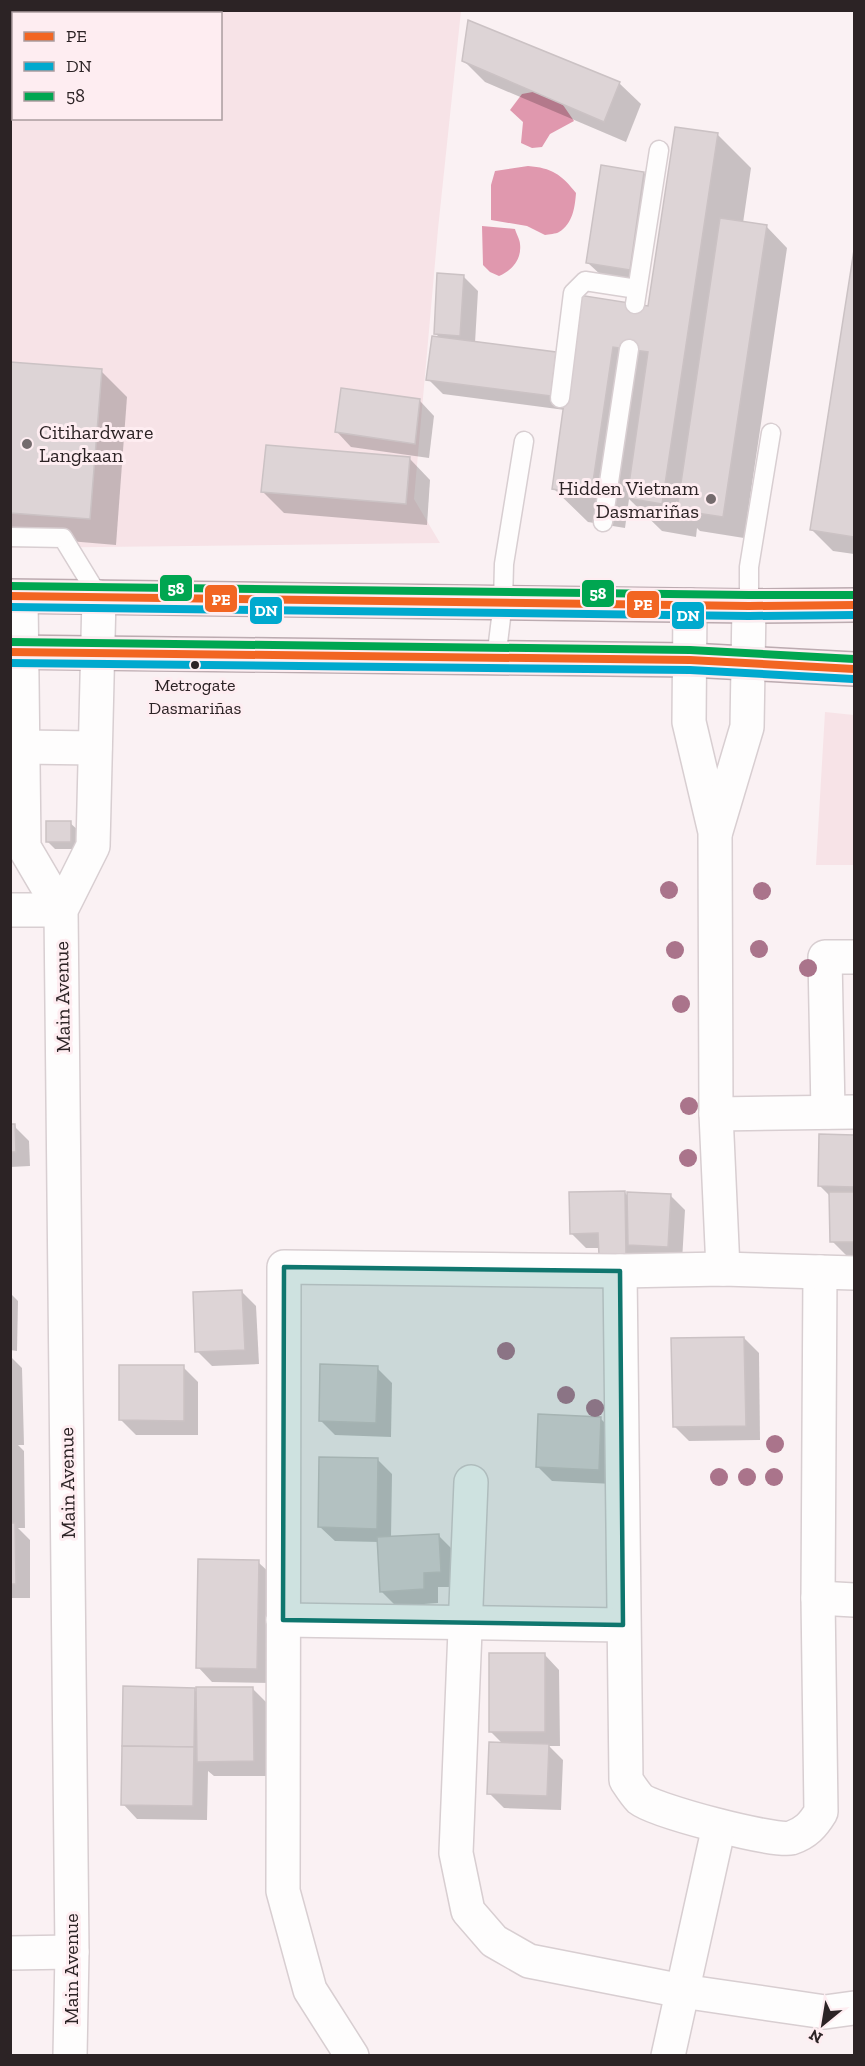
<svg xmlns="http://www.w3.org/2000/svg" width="865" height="2066" viewBox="0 0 865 2066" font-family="'Zilla Slab',serif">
<rect width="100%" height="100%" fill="#faf1f3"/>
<g fill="#f7e3e7" fill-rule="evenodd">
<path d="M 10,11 L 461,11 L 438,229 L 414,499 L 440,543 L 11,548 ZM 14,14 L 220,14 L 220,118 L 14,118 Z"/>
<polygon points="825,712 854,715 854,865 816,865"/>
</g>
<g fill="#e098ae">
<polygon points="538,91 563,105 574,121 550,134 542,147 532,148 521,143 523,122 510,110 522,94"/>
<path d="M 528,166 C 552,168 561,174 576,193 C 575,206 573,224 559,232 C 556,234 549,234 545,235 L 527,226 L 491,220 L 491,185 L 495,171 Z"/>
<path d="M 482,226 L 515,229 C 516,233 520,240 520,244 C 522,260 511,271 499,276 L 490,272 L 483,265 Z"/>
</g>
<g fill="#0003">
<polygon points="463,60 619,83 641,104 626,142 485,82"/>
<polygon points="717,134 751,168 743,223 766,226 787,248 744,538 700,531 697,528 696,537 662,531 629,499 625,528 588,522 554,489 565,410 443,394 428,379 440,338 435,333 463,276 478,291 475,343 556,353 570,368 650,308"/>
<polygon points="644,173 658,188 644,284 603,277 588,263"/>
<polygon points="854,260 854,554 833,551 812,530"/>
<polygon points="10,363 101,371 127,397 116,545 10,536"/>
<polygon points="420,401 434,416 429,458 351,447 337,432"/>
<polygon points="409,458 430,480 427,525 284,513 263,492"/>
<polygon points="70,823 78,830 77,849 55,849 48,842"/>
<polygon points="10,1126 14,1126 29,1141 30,1166 10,1167"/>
<polygon points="820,1136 854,1136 854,1256 847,1256 832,1241 831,1197 820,1186"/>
<polygon points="624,1192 628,1196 670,1195 685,1210 682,1261 640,1270 600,1248 586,1248 571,1233"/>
<polygon points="242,1292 256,1306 259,1364 212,1366 197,1351"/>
<polygon points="10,1293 18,1301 17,1351 10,1350"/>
<polygon points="744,1338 759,1353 760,1440 689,1441 674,1426"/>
<polygon points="10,1356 22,1368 24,1445 18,1445 24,1451 25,1528 18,1528 30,1540 30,1598 10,1598"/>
<polygon points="183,1367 198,1382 198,1435 136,1435 121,1420"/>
<polygon points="377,1368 392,1383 391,1437 335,1435 320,1420"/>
<polygon points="600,1418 615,1433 613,1484 552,1481 537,1466"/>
<polygon points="377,1459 392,1474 391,1538 438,1535 453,1550 455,1587 438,1587 438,1603 396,1606 381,1591 379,1542 335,1541 320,1527"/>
<polygon points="258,1562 273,1576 272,1683 212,1682 198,1667"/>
<polygon points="545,1655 559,1670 560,1746 549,1746 563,1760 561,1810 504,1808 489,1793 503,1744 490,1731"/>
<polygon points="253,1689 267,1703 268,1776 214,1776 208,1771 207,1820 137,1819 123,1804 194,1690 198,1693"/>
</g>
<g fill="#ddd4d6" stroke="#cbc2c4" stroke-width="1.5">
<polygon points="468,20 620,82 604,122 462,61"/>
<polygon points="675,127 718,133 662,504 627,498 648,352 613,347 591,495 552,489 579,295 648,306"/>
<polygon points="601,165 644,172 630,270 586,263"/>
<polygon points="720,218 767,225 723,517 677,510"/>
<polygon points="854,250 854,537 810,530"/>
<polygon points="437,273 464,275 460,336 434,334"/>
<polygon points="432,336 556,352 551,396 426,380"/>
<polygon points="10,362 102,369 90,519 10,513"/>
<polygon points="341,388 420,399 415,444 335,432"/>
<polygon points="266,445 410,457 406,504 261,492"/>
<rect x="46" y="821" width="25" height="21"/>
<polygon points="10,1124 15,1124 16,1152 10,1152"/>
<polygon points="819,1134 854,1135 854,1187 818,1186"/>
<polygon points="625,1191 626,1256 599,1256 598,1233 570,1234 569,1192"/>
<polygon points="627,1192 671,1194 668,1247 628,1245"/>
<polygon points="829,1192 854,1192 854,1242 830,1242"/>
<polygon points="242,1290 245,1350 195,1352 193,1292"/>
<polygon points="744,1337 746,1426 673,1427 671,1338"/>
<polygon points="320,1364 378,1366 376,1423 319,1421"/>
<polygon points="119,1365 184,1365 184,1421 119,1420"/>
<polygon points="538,1414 601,1417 599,1470 536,1467"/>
<polygon points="319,1457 378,1458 377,1529 318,1527"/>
<polygon points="10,1523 15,1523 16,1584 10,1584"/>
<polygon points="439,1534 441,1572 424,1573 424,1589 380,1592 377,1537"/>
<polygon points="198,1559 259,1560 257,1669 196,1668"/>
<rect x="489" y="1653" width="56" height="79"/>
<polygon points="123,1686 195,1688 194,1747 122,1746"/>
<polygon points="196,1687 253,1687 254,1761 197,1762"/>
<polygon points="489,1742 549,1744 547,1796 487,1794"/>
<polygon points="122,1746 194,1747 193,1806 121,1805"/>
</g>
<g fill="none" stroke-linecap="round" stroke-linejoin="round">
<g stroke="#d8ced1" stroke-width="21">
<g id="lane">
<polyline points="635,304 659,150"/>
<polyline points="560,398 573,293 585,281 637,289"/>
<polyline points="603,522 629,349"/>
<polyline points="10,537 63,538 99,597"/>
<polyline points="749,606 749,567 771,433"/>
<polyline points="496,659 503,602 504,564 524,441"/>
</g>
</g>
<g stroke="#d8ced1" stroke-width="36">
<g id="street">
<polyline points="21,597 24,847 61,910"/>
<polyline points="690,605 689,722 715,832 716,1114 723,1269"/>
<polyline points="23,747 95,748"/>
<polyline points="716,831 747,727 749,606"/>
<polyline points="10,910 61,910"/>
<polyline points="828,1112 825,957 854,957"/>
<polyline points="716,1114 854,1112"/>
<path d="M 620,1271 L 626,1780 C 630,1786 635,1794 640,1799 C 655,1811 773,1842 791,1838 C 806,1833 813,1825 821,1812 L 818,1598 L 820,1272"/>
<polyline points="471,1482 456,1853 468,1911 494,1941 529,1961 682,1991 825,2012 854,2008"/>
<polyline points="818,1598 854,1600"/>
<polyline points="283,1620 623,1625"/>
<polyline points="10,1953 72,1952"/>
<polyline points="70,2056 72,1952 61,910 93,846 99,597"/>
<polyline points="352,2056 310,1990 283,1891 284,1267 620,1271 723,1269 854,1273"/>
<polyline points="668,2056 719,1826"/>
</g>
</g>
<g stroke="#bcabb0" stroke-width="36">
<g id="primary">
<polyline points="10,596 749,606 854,605"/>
<polyline points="10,652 690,660 854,669"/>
</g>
</g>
<use href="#lane" stroke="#fefdfd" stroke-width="18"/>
<use href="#street" stroke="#fefdfd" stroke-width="33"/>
<use href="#primary" stroke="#f1e8eb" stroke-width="33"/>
<g stroke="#feedf1" stroke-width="12">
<g id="bus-1">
<polyline points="10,596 749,606 854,605"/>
<polyline points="10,652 690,660 854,669"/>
</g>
</g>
<g stroke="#feedf1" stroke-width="12">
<g id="bus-2">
<polyline points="10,607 749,616 854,615"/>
<polyline points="10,663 690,670 853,679"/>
</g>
</g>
<g stroke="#feedf1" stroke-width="12">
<g id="bus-3">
<polyline points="10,586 749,595 854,595"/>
<polyline points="10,642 690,650 854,659"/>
</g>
</g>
<use href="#bus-1" stroke="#f26522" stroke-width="8"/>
<use href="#bus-2" stroke="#00a9ce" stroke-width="8"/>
<use href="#bus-3" stroke="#00a651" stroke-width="8"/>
</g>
<g fill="#aa748b">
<circle cx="669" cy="890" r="9"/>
<circle cx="762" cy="891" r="9"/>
<circle cx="759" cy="949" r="9"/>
<circle cx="675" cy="950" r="9"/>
<circle cx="808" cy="968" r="9"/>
<circle cx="681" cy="1004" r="9"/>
<circle cx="689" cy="1106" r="9"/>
<circle cx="688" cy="1158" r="9"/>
<circle cx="506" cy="1351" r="9"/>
<circle cx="566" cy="1395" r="9"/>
<circle cx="595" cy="1408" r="9"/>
<circle cx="775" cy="1444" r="9"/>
<circle cx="719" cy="1477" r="9"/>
<circle cx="747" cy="1477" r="9"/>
<circle cx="774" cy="1477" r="9"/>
</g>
<path fill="#0f766e" fill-opacity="0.2" stroke="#0f766e" stroke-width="4.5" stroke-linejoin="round" d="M 284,1267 L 620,1271 L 623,1625 L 283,1620 Z"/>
<g fill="#746b6d" stroke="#feedf1" stroke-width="2">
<circle cx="27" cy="444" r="6"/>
<circle cx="711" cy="499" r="6"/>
</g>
<circle fill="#2c2325" stroke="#feedf1" stroke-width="2" cx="195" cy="665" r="5"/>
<g text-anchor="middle" stroke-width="6" stroke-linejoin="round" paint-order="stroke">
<g font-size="18" fill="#2c2325" stroke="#feedf1">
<text x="195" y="691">Metrogate<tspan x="195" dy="23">Dasmariñas</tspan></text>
</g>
<g font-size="20" fill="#2c2325" stroke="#feedf1" text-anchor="start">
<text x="39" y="439">Citihardware<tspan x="39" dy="23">Langkaan</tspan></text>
<text x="699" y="495" text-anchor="end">Hidden Vietnam<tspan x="699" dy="23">Dasmariñas</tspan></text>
</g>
<g font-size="20" fill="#2c2325" stroke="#feedf1">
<text transform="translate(62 997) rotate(-91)" y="7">Main Avenue</text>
<text transform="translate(67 1483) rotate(-91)" y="7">Main Avenue</text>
<text transform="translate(71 1969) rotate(-90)" y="7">Main Avenue</text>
</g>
</g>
<g stroke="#feedf1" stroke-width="2">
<rect x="159" y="574" width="34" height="28" rx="6" fill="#00a651"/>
<rect x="581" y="579" width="34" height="29" rx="6" fill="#00a651"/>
<rect x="204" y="584" width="34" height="29" rx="6" fill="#f26522"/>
<rect x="626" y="590" width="34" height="29" rx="6" fill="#f26522"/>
<rect x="249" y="596" width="34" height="29" rx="6" fill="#00a9ce"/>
<rect x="671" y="601" width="34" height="29" rx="6" fill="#00a9ce"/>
</g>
<g font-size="16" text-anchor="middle" font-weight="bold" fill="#fff">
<text x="176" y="594">58</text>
<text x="598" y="599">58</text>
<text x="221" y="605">PE</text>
<text x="643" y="610">PE</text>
<text x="266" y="616">DN</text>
<text x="688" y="621">DN</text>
</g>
<rect width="865" height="2066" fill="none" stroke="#2c2325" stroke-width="24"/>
<rect x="12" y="12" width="210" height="108" fill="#feedf1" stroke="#aa9c9f" stroke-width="1.5"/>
<rect x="24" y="32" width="30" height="9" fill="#f26522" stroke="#aa9c9f" stroke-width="1.5"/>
<text x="66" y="42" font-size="18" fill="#2c2325">PE</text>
<rect x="24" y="62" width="30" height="9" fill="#00a9ce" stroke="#aa9c9f" stroke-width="1.5"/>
<text x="66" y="72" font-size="18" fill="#2c2325">DN</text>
<rect x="24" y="92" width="30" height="9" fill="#00a651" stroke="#aa9c9f" stroke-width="1.5"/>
<text x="66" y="102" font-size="18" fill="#2c2325">58</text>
<g transform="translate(823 2024) rotate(210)" stroke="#feedf1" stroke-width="4.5" paint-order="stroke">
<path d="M0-4.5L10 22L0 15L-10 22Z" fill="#2c2325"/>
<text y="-9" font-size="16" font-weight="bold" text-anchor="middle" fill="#2c2325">N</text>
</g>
</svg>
